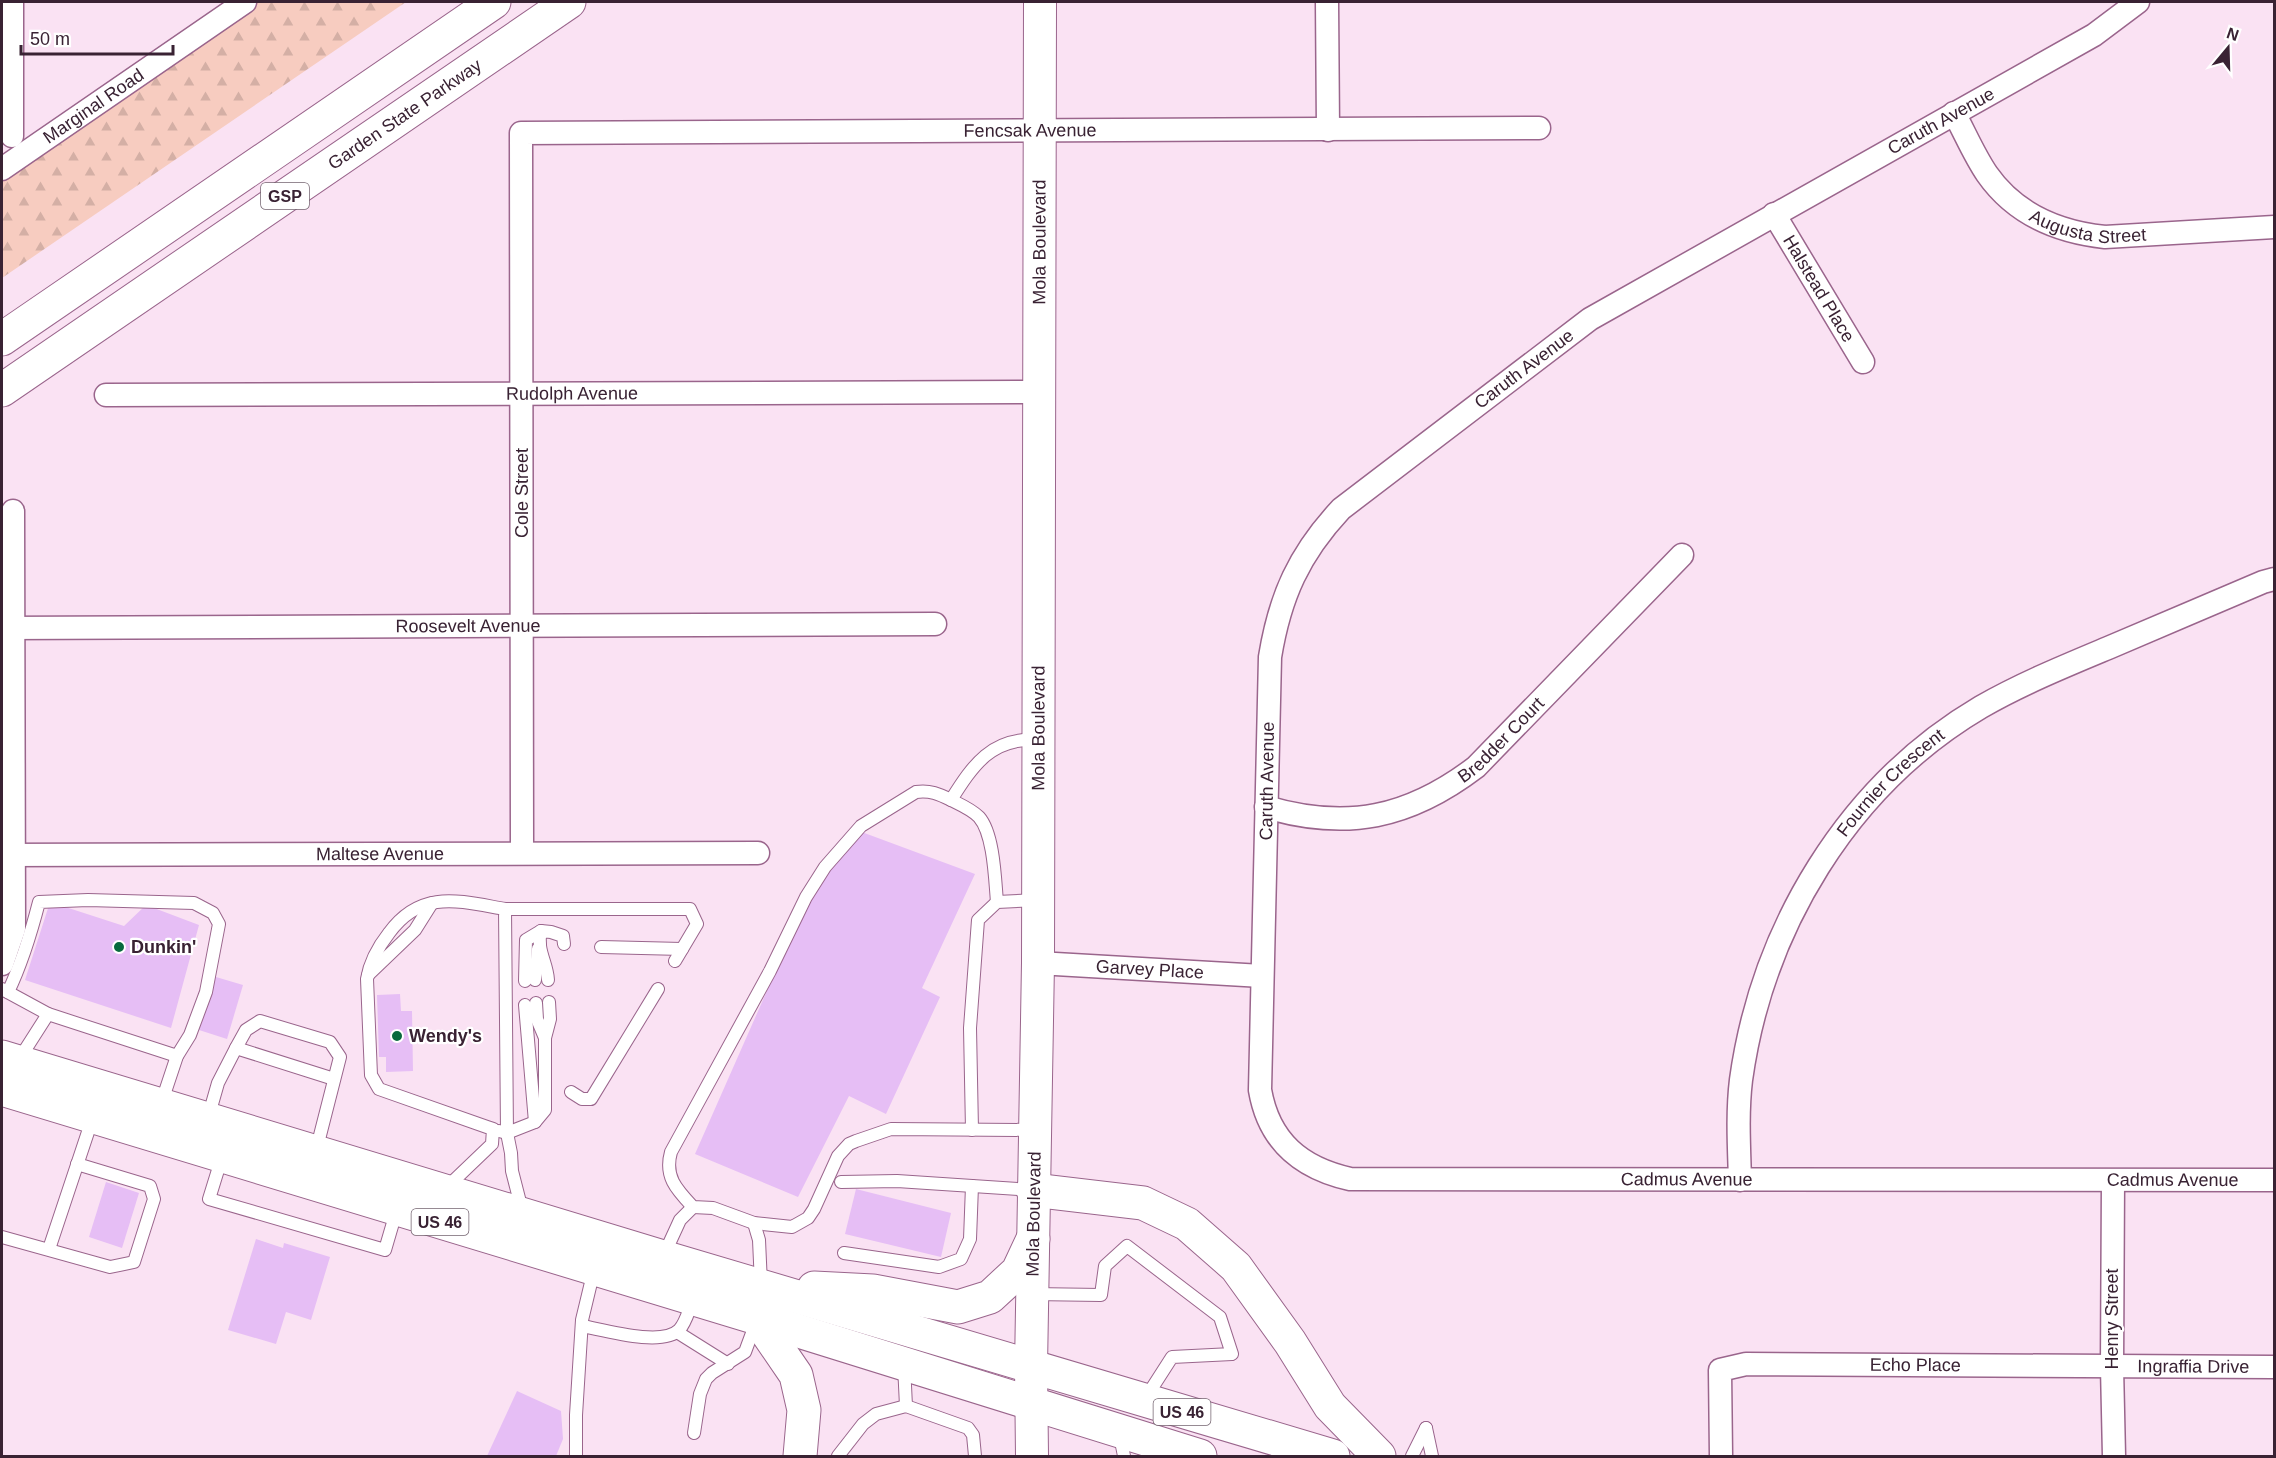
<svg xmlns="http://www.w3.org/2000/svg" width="2276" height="1458" viewBox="0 0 2276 1458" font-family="Helvetica,sans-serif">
<defs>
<pattern id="forest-firs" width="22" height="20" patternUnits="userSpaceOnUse" patternTransform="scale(1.5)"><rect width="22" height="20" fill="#f7ccc0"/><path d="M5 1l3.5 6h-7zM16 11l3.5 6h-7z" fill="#d4afa5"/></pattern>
</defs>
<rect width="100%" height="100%" fill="#fae2f3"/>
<polygon fill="url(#forest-firs)" points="239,2 406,2 2,278 2,165"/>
<g fill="#e6bef5">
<polygon points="859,831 975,874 922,988 940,997 886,1114 849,1096 798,1197 695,1154 811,891"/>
<polygon points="50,902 124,926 146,905 199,925 171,1028 25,980"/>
<polygon points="216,977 243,985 227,1039 199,1030"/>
<polygon points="400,994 401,1011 412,1011 413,1071 386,1072 386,1057 379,1057 377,995"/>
<polygon points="106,1182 139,1193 122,1248 89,1237"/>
<polygon points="856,1189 951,1213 941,1257 845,1234"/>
<polygon points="256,1239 283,1248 284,1243 330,1257 311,1320 286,1312 276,1344 228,1330"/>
<polygon points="517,1391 561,1411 563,1439 556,1456 487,1456"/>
</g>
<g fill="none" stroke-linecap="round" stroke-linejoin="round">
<g stroke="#9a658c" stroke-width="14">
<g id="lane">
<path d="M 951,800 C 973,765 992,737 1037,740"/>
<path d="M 997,902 C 995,880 994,834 979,817 C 971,809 961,805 951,800 C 939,794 930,790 916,792 L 861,826 L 825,867 L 806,897 L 770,971 L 671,1152 C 664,1177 677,1190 693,1207 L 713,1208 L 754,1223 L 792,1227 L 808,1218 L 814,1209 L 838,1156 L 849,1144 L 856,1141 L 891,1129 L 1034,1130"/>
<polyline points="505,909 690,909 697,924 675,961"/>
<polyline points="601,947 682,949"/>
<polyline points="368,975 415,930 432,903"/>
<polyline points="535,980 538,949"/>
<path d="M 548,980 C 547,962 536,950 541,931 L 551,932 L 563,936 L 564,944"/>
<polyline points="525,981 526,940 541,931"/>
<polyline points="2,989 48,1014 177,1056"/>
<path d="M 8,992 C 22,963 31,933 39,902 L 88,900 L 194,903 L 213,913 L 219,924 L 206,992 L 190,1035 L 177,1056 L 161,1104"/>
<polyline points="536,1003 537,1019 545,1038"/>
<polyline points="525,1005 535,1122"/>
<polyline points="236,1048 334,1079"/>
<polyline points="18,1061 48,1014"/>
<polyline points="571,1092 582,1099 591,1099 658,989"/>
<polyline points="208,1118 218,1083 236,1048 246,1030 260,1021 330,1042 340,1057 316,1151"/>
<polyline points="972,1130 970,1028 978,920 997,902 1038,900"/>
<polyline points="499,1131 507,1133 535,1122 545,1110 545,1038 550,1019 549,1002"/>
<polyline points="222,1157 209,1199 385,1250 397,1209"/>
<polyline points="841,1182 897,1181 1032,1190"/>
<path d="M 446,1188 L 492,1144 L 493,1129 L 487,1127 L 379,1089 L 371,1075 L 367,979 C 370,961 378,947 389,933 C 421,889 459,901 505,909 L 507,1133 L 511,1153 L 512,1171 L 522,1210"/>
<polyline points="754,1223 759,1240 761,1284"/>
<polyline points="2,1237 110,1267 134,1262 154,1199 150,1186 77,1164"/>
<polyline points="49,1249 93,1117"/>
<polyline points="844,1253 939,1267 961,1259 970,1239 972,1186"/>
<polyline points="663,1257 680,1220 693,1207"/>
<polyline points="1032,1294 1101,1295 1105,1266 1127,1246 1220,1317 1232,1354 1172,1357 1145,1399"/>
<path d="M 582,1326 C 604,1330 662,1347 679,1330 C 686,1323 689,1309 693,1300"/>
<polyline points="677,1332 728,1364"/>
<polyline points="904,1365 906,1406"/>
<polyline points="1426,1428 1432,1456"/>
<polyline points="694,1433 700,1394 706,1379 712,1373 745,1352 755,1325"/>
<polyline points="1120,1436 1124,1456"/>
<polyline points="576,1456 576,1415 582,1320 594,1270"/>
<polyline points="838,1456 863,1424 876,1414 906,1406 968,1428 973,1435 975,1456"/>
<polyline points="1412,1456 1426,1428"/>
</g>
</g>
<g stroke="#9a658c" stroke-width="25">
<g id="street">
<polyline points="1327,2 1328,130"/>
<path id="s1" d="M 2138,2 L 2094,35 L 1590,319 L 1341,509 C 1299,554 1280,596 1270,657 L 1260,1090 C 1269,1142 1301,1168 1350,1179 L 2274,1180"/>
<path id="s2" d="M 1954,113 C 1965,133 1974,155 1987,174 C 2015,214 2058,232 2105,237 L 2274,227"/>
<polyline points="12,136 12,2"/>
<path id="s3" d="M 2,169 L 245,2"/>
<path id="s4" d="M 1774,214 L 1863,362"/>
<path id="s5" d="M 106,395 L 1039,392"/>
<path id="s6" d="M 2,628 L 935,624"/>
<path id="s7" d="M 1266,807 C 1347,831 1409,818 1476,767 L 1682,555"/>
<path id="s8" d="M 522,852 L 521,133 L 1539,128"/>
<path id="s9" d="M 2,855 L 758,853"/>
<path id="s10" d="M 1038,963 L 1262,976"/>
<polyline points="2,964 14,929 13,511"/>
<path id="s11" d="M 1740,1180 C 1739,1147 1737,1113 1741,1080 C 1762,929 1847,786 1981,707 C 2021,684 2065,666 2108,648 C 2160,626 2211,604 2263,582 L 2274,579"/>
<polyline points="2113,1181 2112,1367 2114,1456"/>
<path id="s12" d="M 1721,1456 L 1720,1370 L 1746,1364 L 2274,1367"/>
</g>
</g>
<g stroke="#9a658c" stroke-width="34">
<g id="secondary">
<path id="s13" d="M 1032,1456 L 1031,1367 L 1038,963 L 1040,2"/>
</g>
</g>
<g stroke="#9a658c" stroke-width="35">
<g id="highway">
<polyline points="2,339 494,2"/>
<path id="s14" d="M 2,390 L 569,2"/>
<polyline points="2,1057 663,1257 1333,1456"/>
<polyline points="2,1089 757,1318 1200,1456"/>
<polyline points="1033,1190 1143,1203 1187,1224 1236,1267 1290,1342 1330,1406 1379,1456"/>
<polyline points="814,1288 873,1291 958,1307 990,1297 1018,1271 1033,1239"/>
<polyline points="757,1318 796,1375 804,1410 800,1456"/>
</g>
</g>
<use href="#lane" stroke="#fff" stroke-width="12"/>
<use href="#street" stroke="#fff" stroke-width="22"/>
<use href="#secondary" stroke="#fff" stroke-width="32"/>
<use href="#highway" stroke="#fff" stroke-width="33"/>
</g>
<g fill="#07693e" stroke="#fff" stroke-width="2">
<circle cx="119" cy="947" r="6"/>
<circle cx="397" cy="1036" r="6"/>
</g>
<g text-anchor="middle" stroke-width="4.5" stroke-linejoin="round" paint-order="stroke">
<g fill="#fff" stroke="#746470" stroke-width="1.5">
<rect x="261" y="183" width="48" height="26" rx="4.5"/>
<rect x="411.5" y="1209" width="57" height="26" rx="4.5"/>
<rect x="1153.5" y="1399" width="57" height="26" rx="4.5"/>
</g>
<g font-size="16" font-weight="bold" fill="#392233">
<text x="285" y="202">GSP</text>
<text x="440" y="1228">US 46</text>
<text x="1182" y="1418">US 46</text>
</g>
<g font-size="18" fill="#392233" stroke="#fff">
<text dy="6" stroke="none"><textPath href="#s3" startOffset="111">Marginal Road</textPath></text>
<text dy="6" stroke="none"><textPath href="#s14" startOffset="488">Garden State Parkway</textPath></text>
<text transform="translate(1941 121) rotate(-29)" y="6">Caruth Avenue</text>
<text dy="6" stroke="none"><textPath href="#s8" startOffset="1228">Fencsak Avenue</textPath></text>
<text dy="6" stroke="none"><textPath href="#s2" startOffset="189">Augusta Street</textPath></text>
<text dy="6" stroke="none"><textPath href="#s13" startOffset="1214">Mola Boulevard</textPath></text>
<text dy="6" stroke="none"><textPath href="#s4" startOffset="87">Halstead Place</textPath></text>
<text transform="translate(1524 369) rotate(-37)" y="6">Caruth Avenue</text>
<text dy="6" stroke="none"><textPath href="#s5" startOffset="466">Rudolph Avenue</textPath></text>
<text transform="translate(522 493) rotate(-90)" y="6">Cole Street</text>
<text dy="6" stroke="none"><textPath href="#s6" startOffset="466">Roosevelt Avenue</textPath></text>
<text dy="6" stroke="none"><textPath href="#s13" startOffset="728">Mola Boulevard</textPath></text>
<text dy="6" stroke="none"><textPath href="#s7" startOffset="260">Bredder Court</textPath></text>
<text transform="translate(1267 781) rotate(-89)" y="6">Caruth Avenue</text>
<text dy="6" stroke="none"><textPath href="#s11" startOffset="440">Fournier Crescent</textPath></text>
<text dy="6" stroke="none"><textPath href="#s9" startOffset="378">Maltese Avenue</textPath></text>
<text dy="6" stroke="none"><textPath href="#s10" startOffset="112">Garvey Place</textPath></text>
<text dy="6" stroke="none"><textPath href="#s1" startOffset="2019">Cadmus Avenue</textPath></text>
<text dy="6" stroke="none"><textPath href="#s1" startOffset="2505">Cadmus Avenue</textPath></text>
<text dy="6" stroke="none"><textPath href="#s13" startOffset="242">Mola Boulevard</textPath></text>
<text transform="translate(2112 1319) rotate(-90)" y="6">Henry Street</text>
<text dy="6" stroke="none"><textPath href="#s12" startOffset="282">Echo Place</textPath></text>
<text dy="6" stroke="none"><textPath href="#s12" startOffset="560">Ingraffia Drive</textPath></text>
</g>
<g font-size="18" font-weight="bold" fill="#392233" stroke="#fff" text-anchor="start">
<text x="131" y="953">Dunkin'</text>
<text x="409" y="1042">Wendy's</text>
</g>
</g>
<rect width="2276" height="1458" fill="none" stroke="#392233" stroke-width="6"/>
<g transform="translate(2228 48) rotate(19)" stroke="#ffffff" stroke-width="4.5" paint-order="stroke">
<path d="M0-4.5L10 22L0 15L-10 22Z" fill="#392233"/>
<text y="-9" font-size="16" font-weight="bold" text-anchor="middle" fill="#392233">N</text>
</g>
<path d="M21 45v9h152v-9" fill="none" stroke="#392233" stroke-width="3"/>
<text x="30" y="45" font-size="18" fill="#392233" stroke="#ffffff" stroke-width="4.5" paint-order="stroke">50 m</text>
</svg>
